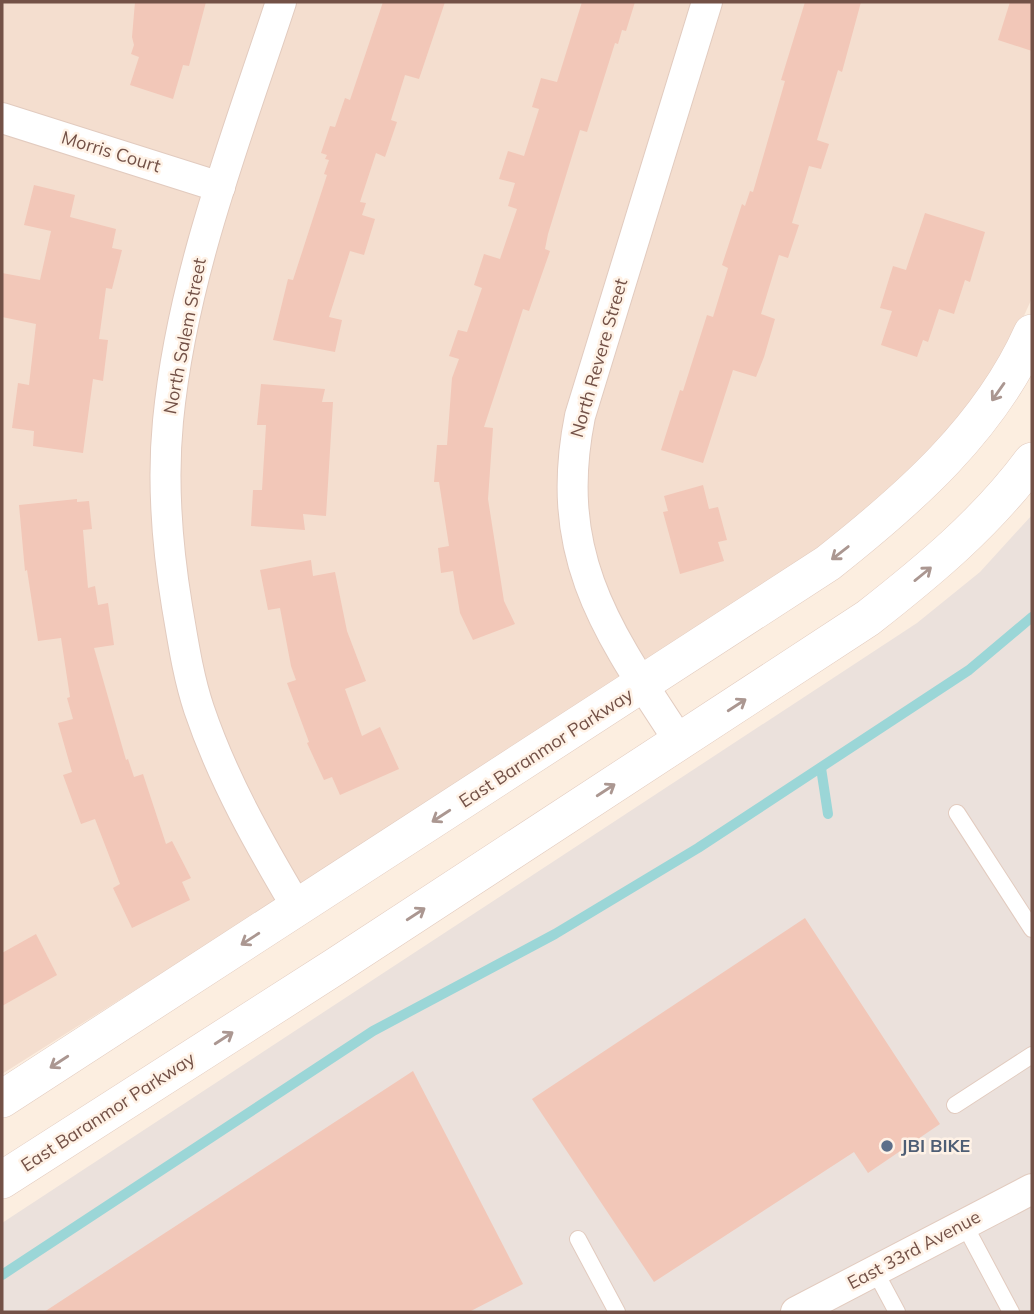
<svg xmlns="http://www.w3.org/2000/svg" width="1034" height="1314" viewBox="0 0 1034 1314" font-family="Mulish,sans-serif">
<rect width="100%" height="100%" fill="#fceee0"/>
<polygon fill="#f4decf" points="2,2 1032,2 1032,298 1018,329 987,383 949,432 881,503 727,616 2,1074"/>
<polygon fill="#ebe1dc" points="1032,515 1032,1312 2,1312 2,1223 917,623 980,572"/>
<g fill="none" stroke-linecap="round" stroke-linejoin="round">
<g stroke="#9bd6d7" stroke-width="10">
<polyline points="821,768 828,814"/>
<polyline points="2,1275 373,1031 555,934 698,848 969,670 1032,617"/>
</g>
</g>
<g fill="#f2c7b8">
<polygon points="135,2 206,2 189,66 183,65 173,99 130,85 139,57 131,54 134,45 132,37"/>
<polygon points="383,2 445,2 419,79 405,75 391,120 397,122 385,157 376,153 360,202 366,203 362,215 375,219 364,255 350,251 329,317 342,320 335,352 273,340 288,279 293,280 327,175 324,174 329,160 325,159 327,155 321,153 330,126 335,127 345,98 350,100"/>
<polygon points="582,2 635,2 626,31 622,30 618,44 615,43 587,132 580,130 548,234 545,249 550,251 529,311 523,309 484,427 493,428 488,499 504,601 515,624 473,640 460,613 453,571 441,573 438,548 449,546 439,482 434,482 437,445 447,445 452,378 459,359 449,356 458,330 467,332 482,288 474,285 484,254 500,259 517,209 508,206 515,183 499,179 508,151 524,156 539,109 532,107 541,78 557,82"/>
<polygon points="805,2 861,2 842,72 838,70 817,140 829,144 821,169 809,166 792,223 799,225 788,258 779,255 761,314 775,319 764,357 756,377 733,370 703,463 661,450 680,390 683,391 707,315 713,317 728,268 722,265 742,204 745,206 750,191 753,192 785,81 781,80"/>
<polygon points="1010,2 1032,2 1032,51 998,40"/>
<polygon points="34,185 75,195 70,217 116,229 112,248 122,250 112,289 106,288 99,339 108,340 103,381 93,379 83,453 33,446 34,431 12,428 18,383 29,385 36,324 2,317 2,273 40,280 51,231 24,225"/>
<polygon points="925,213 985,232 970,282 965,280 954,314 939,309 928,342 923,340 917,357 881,345 892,311 880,308 893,266 906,270"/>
<polygon points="261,384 325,389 322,402 333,402 326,516 303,514 305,530 251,526 253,490 262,490 266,425 257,425"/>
<polygon points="703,485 709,509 718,507 727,540 718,542 724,561 680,574 663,512 668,511 664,496"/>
<polygon points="77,499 77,502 89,501 92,529 83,530 88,588 95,586 98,605 108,603 114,645 94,648 126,760 128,759 134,777 143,774 166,844 172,841 191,878 182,882 190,900 132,928 113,888 120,884 95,819 81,824 63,775 72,772 58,723 73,719 67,698 70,697 61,638 38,641 27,570 25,571 19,505"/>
<polygon points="311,560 313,576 335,572 347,631 366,681 345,689 362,736 380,727 399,769 340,795 332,777 324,780 307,743 309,742 287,683 296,680 291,666 280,608 268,610 260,570"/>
<polygon points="805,918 940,1124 868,1173 854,1152 654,1282 532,1099"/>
<polygon points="36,934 57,975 2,1006 2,953"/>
<polygon points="413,1071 523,1284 469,1312 44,1312"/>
</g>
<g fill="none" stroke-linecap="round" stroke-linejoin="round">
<g stroke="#e2cbbf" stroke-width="18">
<g id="service">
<polyline points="957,813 1032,929"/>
<polyline points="955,1105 1032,1055"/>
<polyline points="964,1224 1011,1312"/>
<polyline points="578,1239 617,1312"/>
<polyline points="875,1271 897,1312"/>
</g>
</g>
<g stroke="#e2cbbf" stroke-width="32">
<g id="minor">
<path d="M 281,2 C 236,139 182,276 168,421 C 162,483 167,545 177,606 C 183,641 188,676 199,709 C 223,780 260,845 298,909"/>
<polyline points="2,118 220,187"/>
<path d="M 680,742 C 607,631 552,556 580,416 L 707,2"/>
<polyline points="796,1312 1032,1189"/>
</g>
</g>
<g stroke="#e2cbbf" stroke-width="38">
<g id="tertiary">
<path d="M 2,1099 L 828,563 C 909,499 989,429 1032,333"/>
<path d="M 2,1180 L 336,966 L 868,618 C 928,571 986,523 1032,461"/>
</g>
</g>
<use href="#service" stroke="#fff" stroke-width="16"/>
<use href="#minor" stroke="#fff" stroke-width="30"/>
<use href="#tertiary" stroke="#fff" stroke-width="37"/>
</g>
<defs><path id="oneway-shaft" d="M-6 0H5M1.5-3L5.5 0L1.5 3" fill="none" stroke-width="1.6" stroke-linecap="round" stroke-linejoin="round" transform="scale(1.75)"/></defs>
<g stroke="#ab9791">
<use href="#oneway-shaft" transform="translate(998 392) rotate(125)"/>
<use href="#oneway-shaft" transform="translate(840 553) rotate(142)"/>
<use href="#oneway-shaft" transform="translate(923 574) rotate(-39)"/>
<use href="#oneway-shaft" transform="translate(737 705) rotate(-33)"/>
<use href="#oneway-shaft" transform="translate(606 790) rotate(-33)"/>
<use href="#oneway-shaft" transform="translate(441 816) rotate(147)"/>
<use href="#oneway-shaft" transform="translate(416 914) rotate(-33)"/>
<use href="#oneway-shaft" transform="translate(250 939) rotate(147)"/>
<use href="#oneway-shaft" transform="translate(224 1038) rotate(-33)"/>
<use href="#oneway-shaft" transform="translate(59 1062) rotate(147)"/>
</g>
<circle fill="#5c6f8a" stroke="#fff2e6" stroke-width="2.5" cx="887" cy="1146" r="7"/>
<g text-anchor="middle" stroke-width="5" stroke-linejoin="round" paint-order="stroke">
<g font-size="18" fill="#735147" stroke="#fff2e6">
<text transform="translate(111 152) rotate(17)" y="6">Morris Court</text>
<text transform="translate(185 336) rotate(-79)" y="6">North Salem Street</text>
<text transform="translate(599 358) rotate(-74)" y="6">North Revere Street</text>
<text transform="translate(546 748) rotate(-33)" y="6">East Baranmor Parkway</text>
<text transform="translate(108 1112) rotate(-33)" y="6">East Baranmor Parkway</text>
<text transform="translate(914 1250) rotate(-28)" y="6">East 33rd Avenue</text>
</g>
<g font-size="18" font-weight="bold" fill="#4e5e75" stroke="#fff2e6" text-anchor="start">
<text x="901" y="1152">JBI BIKE</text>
</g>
</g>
<rect width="1034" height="1314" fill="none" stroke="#735147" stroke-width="7"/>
</svg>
